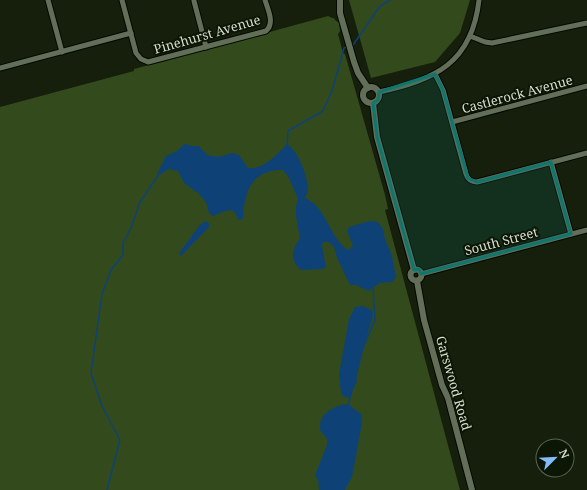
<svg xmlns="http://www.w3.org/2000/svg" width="587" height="490" viewBox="0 0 587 490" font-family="'Noto Serif',serif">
<rect width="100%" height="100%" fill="#151f0c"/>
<g fill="#334b1c">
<polygon points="349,0 470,0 460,33 435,62 371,78"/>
<polygon points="328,16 332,18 334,18 335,20 339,23 340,31 338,34 343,53 345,54 385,195 388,209 385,210 460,490 0,490 0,107 134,71 134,69"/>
</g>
<g fill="#0e4276">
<path d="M 184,144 L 193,146 L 199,146 L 207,155 L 218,157 L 233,153 L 239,155 L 248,168 C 263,170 278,154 287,144 C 299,152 307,175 308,189 C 308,192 306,195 305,198 C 327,207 329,238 348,250 L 353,246 L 347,231 L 349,227 L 369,221 L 378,222 L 383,229 L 385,239 L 392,256 L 396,277 L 392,282 L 380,283 L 368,291 L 356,285 L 350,285 L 337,258 L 334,247 L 329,242 L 323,242 L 322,246 L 326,267 L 324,269 L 301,270 C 289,259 292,250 300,238 C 298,226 293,211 298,199 L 289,178 L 283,170 C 252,169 244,192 243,219 L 238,220 C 234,203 223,213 213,216 L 209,213 L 206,202 L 198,193 L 184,183 L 178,171 L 168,169 L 160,175 L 157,174 L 166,156 L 177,151 Z"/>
<polygon points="205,221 209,223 209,227 183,254 180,256 179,253 199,226"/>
<polygon points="363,306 372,310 373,316 356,372 357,381 349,398 343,396 341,393 339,374 349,319 355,307"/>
<path d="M 348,404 L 361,414 L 362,423 L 352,477 L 345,490 L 319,490 L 318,480 L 315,475 L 327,445 L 327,439 L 320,430 C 320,427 320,423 321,420 C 325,410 338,405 348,404 Z"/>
</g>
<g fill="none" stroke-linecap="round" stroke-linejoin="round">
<g stroke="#0e4276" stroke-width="1.5">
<polyline points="351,46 353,45 380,6 390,0"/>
<polyline points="287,145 288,131 323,111 332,91 344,48 347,47"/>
<polyline points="356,376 363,348 375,320 373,287"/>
<polyline points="348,405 352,391"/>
<polyline points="107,490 120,440 102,406 91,373 102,294 111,270 123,255 123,243 131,228 140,202 159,174"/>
</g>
<g stroke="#030800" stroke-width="7">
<g id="minor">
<polyline points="48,0 62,52"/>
<path d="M 122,0 L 136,53 L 141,59 L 148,62 L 266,31 C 275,23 268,10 265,0"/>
<polyline points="194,1 206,47"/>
<polyline points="470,36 485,42 492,43 587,23"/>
<polyline points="0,68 131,33"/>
<path d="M 435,74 L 443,90 L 466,174 C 468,180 471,182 477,182 L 587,153"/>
<path d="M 379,92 C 435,80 472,63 479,0"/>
<polyline points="452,122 587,86"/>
<polyline points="551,162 571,234"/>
<polyline points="421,274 587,230"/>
</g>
</g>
<g stroke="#030800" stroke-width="8">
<g id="tertiary">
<polyline points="340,0 340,13 354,62 358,73 368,88"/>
<circle cx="371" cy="95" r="8"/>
<polyline points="373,103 377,137 414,270"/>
<circle cx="416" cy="275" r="5.5"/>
<polyline points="417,281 424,320 442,385 448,398 472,490"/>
</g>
</g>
<use href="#minor" stroke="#626e58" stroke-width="5"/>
<use href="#tertiary" stroke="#626e58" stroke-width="6"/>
</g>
<path fill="#0f766e" fill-opacity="0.2" stroke="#0f766e" stroke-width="3" stroke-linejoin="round" d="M 435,74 L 443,90 L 468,178 L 477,182 L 551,162 L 571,234 L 421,274 L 419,269 L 414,270 L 377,137 L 373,103 L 378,100 L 379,92 Z"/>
<g text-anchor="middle" stroke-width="4" stroke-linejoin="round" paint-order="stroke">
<g font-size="13" fill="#d6ddd0" stroke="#0c1604">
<text transform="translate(207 34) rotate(-16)" y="5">Pinehurst Avenue</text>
<text transform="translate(517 94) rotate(-15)" y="5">Castlerock Avenue</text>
<text transform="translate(501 241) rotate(-15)" y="5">South Street</text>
<text transform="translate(454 383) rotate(74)" y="5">Garswood Road</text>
</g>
</g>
<g transform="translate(555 458) rotate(66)"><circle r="19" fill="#0c1604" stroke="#5d6656"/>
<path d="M0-3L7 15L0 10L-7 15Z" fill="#84bcfb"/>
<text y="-6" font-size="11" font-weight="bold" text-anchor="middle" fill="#d6ddd0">N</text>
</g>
</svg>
